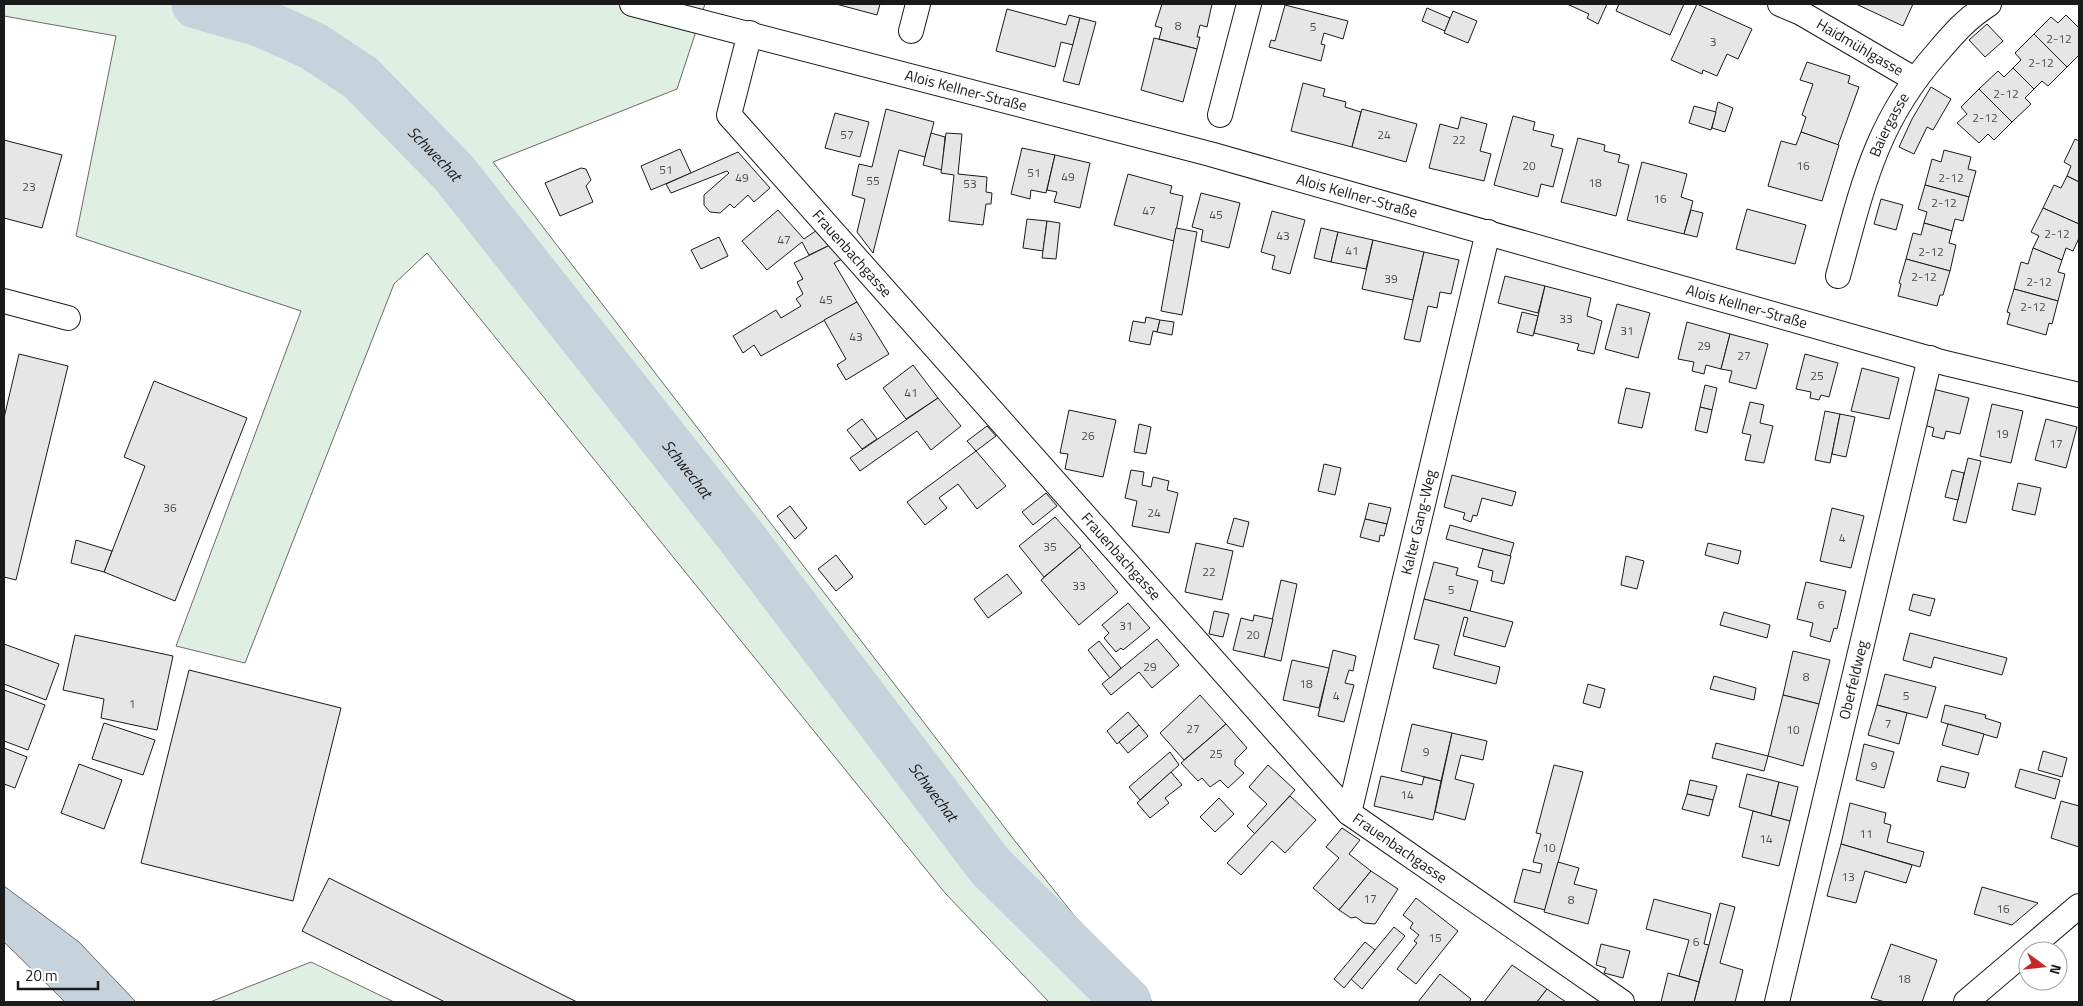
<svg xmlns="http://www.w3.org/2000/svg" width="2083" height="1006" viewBox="0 0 2083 1006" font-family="'Titillium Web',sans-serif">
<rect width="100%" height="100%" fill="#fff"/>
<g fill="#e0efe3" stroke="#6a6a6a">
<polygon points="4,4 705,4 677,89 493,162 1015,841 1073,914 1153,1002 1049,1002 945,893 427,253 394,284 245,663 176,646 301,311 76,236 116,36 4,16"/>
<polygon points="311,962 394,1002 210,1002"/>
</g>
<polygon fill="#c6d2dc" stroke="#6a6a6a" points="4,886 79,942 136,1002 65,1002 4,942"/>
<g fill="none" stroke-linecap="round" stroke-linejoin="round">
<path stroke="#c6d2dc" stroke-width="49" id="s1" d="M 196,4 L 262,23 L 313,46 L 361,78 L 454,173 L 742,538 L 990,866 L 1127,1002"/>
</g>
<g fill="#e6e6e6" stroke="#1a1a1a">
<polygon points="836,4 880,4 877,15"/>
<polygon points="1162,4 1212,4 1207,27 1200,25 1197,37 1200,37 1197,49 1159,39 1162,28 1155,26"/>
<polygon points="1567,4 1607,4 1598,24 1587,18 1589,14"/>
<polygon points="1619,4 1684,4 1670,35 1616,11"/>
<polygon points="1697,4 1752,29 1738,59 1727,54 1717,76 1703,70 1702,74 1671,60"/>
<polygon points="1856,4 1913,4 1903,26"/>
<polygon points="1285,5 1348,21 1343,39 1324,33 1321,44 1325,45 1321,61 1269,47 1271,40 1275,41"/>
<polygon points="1427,8 1450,18 1445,31 1422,21"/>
<polygon points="1007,9 1066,25 1069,15 1080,18 1073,45 1061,42 1055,67 996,51"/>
<polygon points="1453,11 1477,21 1468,43 1444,33"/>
<polygon points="2066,15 2079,28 2079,55 2067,67 2034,34 2051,17 2058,23"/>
<polygon points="1080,18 1096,22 1079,85 1063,81"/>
<polygon points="1987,24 2003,41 1985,57 1969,40"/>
<polygon points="2034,34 2067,67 2048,86 2042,81 2034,89 2013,68 2021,60 2015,53"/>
<polygon points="1154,38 1197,49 1183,102 1141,90"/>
<polygon points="1807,62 1850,76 1848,83 1859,87 1838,145 1801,132 1806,117 1802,115 1813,84 1800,80"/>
<polygon points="2013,68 2034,89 2025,98 2031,104 2012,122 1979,89 1998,71 2004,77"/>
<polygon points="1303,83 1325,89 1323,96 1346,102 1345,107 1361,112 1352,147 1291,131"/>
<polygon points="1931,87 1951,99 1933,130 1927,127 1914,154 1899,147 1912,119"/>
<polygon points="1979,89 2012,122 1994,140 1988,134 1979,143 1957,123 1967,114 1961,107"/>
<polygon points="1718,102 1733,108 1725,132 1712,128"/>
<polygon points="1694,106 1716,112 1711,130 1689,123"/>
<polygon points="886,109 934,122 925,157 899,150 873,253 857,232 865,199 852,195 859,164 872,167"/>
<polygon points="1362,109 1417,124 1406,162 1352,147"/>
<polygon points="835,113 869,122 860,157 825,148"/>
<polygon points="1513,116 1535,122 1533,130 1554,135 1551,146 1563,149 1553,187 1541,184 1538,197 1494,185"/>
<polygon points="1461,117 1487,124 1480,151 1491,154 1484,181 1429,168 1440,124 1458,129"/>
<polygon points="1801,132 1839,145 1822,201 1768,186 1781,141 1796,145"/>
<polygon points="931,133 945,137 942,170 923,165"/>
<polygon points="946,133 962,134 958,174 987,177 986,192 992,193 991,204 986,204 983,225 949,221 954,175 941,173"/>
<polygon points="1578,138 1605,145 1604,151 1620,155 1618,162 1629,165 1616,216 1561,202"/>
<polygon points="2075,139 2079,141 2079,182 2067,176 2071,166 2064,162"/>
<polygon points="4,140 62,155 42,228 4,218"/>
<polygon points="1022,148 1055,155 1046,193 1031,190 1030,199 1011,194"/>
<polygon points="680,149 691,173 651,190 641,166"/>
<polygon points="1944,150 1971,157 1968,169 1976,171 1969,197 1925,185 1932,159 1941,162"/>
<polygon points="738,152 770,188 754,202 748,195 734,208 730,204 720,213 710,212 704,205 704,195 729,173 727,171 671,193 666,184"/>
<polygon points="1055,155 1090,163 1080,208 1054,202 1057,192 1047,190"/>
<polygon points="1642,162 1687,174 1681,197 1693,201 1684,234 1627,220"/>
<polygon points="581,168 586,169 591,180 586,186 593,202 560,216 545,183"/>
<polygon points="1128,174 1172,186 1170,193 1183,196 1174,241 1114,225"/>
<polygon points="2067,176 2079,182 2079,224 2043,208 2054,185 2061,188"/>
<polygon points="1925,185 1969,197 1963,221 1955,219 1952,231 1924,223 1927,212 1918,209"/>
<polygon points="1201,193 1240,203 1229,248 1201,241 1203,230 1192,227"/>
<polygon points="1881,199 1903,205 1896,230 1874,224"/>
<polygon points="2043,208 2079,224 2079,238 2073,251 2066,248 2062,260 2033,248 2039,236 2031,232"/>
<polygon points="1747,209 1806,225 1795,264 1736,249"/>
<polygon points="778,210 804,239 817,230 830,245 809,255 802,242 767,270 742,241"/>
<polygon points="1691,210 1703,213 1697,237 1684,234"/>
<polygon points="1272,211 1305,220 1290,274 1272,269 1275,256 1261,252"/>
<polygon points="1027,219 1047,221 1043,251 1023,248"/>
<polygon points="1047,221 1060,223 1056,259 1042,258"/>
<polygon points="1924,223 1952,231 1949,243 1956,245 1950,271 1906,259 1913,233 1921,235"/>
<polygon points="1176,228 1197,232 1182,315 1161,311"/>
<polygon points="1321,228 1338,232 1331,262 1314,258"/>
<polygon points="1338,232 1373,240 1366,269 1331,262"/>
<polygon points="719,237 728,256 701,269 691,250"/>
<polygon points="1373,240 1424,252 1413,300 1362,289"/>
<polygon points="830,245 842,259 834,263 857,302 761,356 754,345 743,353 733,336 776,310 781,318 801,306 796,299 803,294 797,282 803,279 794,263"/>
<polygon points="2033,248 2062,260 2058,272 2065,274 2058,301 2014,289 2021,262 2028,264"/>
<polygon points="1424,252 1459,260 1451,294 1440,292 1437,308 1428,306 1420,342 1404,339"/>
<polygon points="1906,259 1950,271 1943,295 1940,295 1937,306 1898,296 1901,284 1899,283"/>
<polygon points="1505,276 1545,286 1538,313 1498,303"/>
<polygon points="1545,286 1591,298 1587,316 1602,321 1594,354 1577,350 1579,344 1534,333"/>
<polygon points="2014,289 2058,301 2052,324 2049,323 2046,335 2007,324 2010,313 2007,312"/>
<polygon points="857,302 889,354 846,380 837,365 846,359 824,320"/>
<polygon points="1617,304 1650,313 1638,358 1605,349"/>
<polygon points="1522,312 1538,316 1533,336 1517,332"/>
<polygon points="1146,317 1160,320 1157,332 1153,331 1150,345 1129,341 1133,321 1145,323"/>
<polygon points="1160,320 1174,322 1172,335 1157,332"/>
<polygon points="1687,322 1730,334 1721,369 1706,365 1704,374 1692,371 1694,362 1678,359"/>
<polygon points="1730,334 1768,344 1756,389 1729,382 1732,371 1721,369"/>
<polygon points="19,354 68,366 16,580 4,577 4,418"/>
<polygon points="1805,354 1838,363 1829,397 1821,395 1819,400 1810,398 1811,392 1796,389"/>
<polygon points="913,365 938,398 906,419 883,388"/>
<polygon points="1862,368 1899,378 1889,419 1851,411"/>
<polygon points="154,381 247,418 175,601 104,572 145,466 124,457"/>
<polygon points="1705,385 1717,388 1712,410 1700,407"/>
<polygon points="1626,388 1650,393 1642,428 1618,423"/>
<polygon points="1933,389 1969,398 1960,434 1946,431 1944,439 1932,436 1934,428 1924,425"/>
<polygon points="938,398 961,426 931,450 917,431 860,471 850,458"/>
<polygon points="1750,402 1764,405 1760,423 1773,426 1764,463 1745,460 1751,435 1742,433"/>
<polygon points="1992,404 2023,411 2011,463 1980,456"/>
<polygon points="1700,407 1712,410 1707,433 1695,430"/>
<polygon points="1069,410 1116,420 1103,477 1065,469 1068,454 1060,453"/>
<polygon points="1825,411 1840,414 1830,463 1815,460"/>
<polygon points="1840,414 1855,417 1846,457 1832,454"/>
<polygon points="862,419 877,439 862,449 847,430"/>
<polygon points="2046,419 2077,427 2066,468 2035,460"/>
<polygon points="1139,424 1151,427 1146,454 1134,452"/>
<polygon points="987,426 996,436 976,451 967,441"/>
<polygon points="976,451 1006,486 977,509 958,484 939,498 947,508 925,525 907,502"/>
<polygon points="1968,458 1981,461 1966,523 1953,520"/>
<polygon points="1324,464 1341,468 1335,495 1318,491"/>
<polygon points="1131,470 1144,472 1142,485 1151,487 1153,477 1169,481 1167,490 1178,493 1169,533 1132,526 1137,501 1125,498"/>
<polygon points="1952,470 1964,473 1958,500 1945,497"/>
<polygon points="1452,475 1516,492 1512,506 1482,498 1477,516 1473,515 1471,522 1463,519 1465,513 1444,507"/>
<polygon points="2018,483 2041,488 2035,515 2012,510"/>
<polygon points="1046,493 1057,506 1033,525 1022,512"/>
<polygon points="1369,503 1391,508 1387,524 1365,519"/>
<polygon points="790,506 807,528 795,539 777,516"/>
<polygon points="1832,508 1864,516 1851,568 1820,561"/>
<polygon points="1055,517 1081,546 1044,577 1019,546"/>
<polygon points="1234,518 1249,522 1243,547 1227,543"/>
<polygon points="1365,519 1387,524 1384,536 1380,535 1379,542 1360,537"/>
<polygon points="1450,525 1514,543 1510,556 1446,539"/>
<polygon points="76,540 112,551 104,572 71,563"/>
<polygon points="1196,543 1233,551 1222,600 1185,592"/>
<polygon points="1708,543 1741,551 1738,564 1705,555"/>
<polygon points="1080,547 1118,592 1079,625 1041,580"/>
<polygon points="1483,549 1511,556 1504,584 1491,581 1493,571 1478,567"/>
<polygon points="836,555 853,577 836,591 818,569"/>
<polygon points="1626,556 1644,561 1637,589 1621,585"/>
<polygon points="1434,562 1458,568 1456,575 1478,581 1470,611 1424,599"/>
<polygon points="1007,574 1022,593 988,618 974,599"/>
<polygon points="1281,580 1297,584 1281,661 1264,657"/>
<polygon points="1806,582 1846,591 1837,629 1834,628 1830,642 1810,636 1813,623 1797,619"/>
<polygon points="1913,594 1935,599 1930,616 1909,610"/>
<polygon points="1424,599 1513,622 1505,647 1463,636 1468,618 1464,617 1454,655 1500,667 1496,684 1433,668 1439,645 1414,639"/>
<polygon points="1128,603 1150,628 1123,650 1121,648 1116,652 1104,638 1109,633 1102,625"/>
<polygon points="1214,611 1229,614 1223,637 1209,634"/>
<polygon points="1724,612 1770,625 1767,638 1720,625"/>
<polygon points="1254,615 1273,619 1264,657 1233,650 1241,618 1253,621"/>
<polygon points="1910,633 2007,658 2002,675 1934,657 1931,668 1903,660"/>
<polygon points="75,635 173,656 157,730 101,718 104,699 63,690"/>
<polygon points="1157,639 1179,665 1152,688 1139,672 1111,695 1102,684"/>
<polygon points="1099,641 1121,668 1110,678 1088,650"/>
<polygon points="4,644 59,664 46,700 4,684"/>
<polygon points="1333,650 1356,656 1353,671 1349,670 1345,683 1354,685 1344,722 1318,716"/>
<polygon points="1793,651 1830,660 1819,704 1783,695"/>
<polygon points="1292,660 1329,668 1319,708 1283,700"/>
<polygon points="189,670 341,708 293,901 141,863"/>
<polygon points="1885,674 1936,687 1927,718 1877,705"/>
<polygon points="1714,676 1756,688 1754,700 1710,689"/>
<polygon points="1588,684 1605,689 1600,708 1583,703"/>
<polygon points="4,690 45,705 28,750 4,741"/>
<polygon points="1200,695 1226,724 1184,760 1160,733"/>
<polygon points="1783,695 1819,704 1803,766 1768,756"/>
<polygon points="1877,705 1907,713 1899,744 1868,735"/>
<polygon points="1945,705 1986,715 1985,718 2001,723 1997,738 1941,722"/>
<polygon points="1128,712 1139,725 1117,744 1107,731"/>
<polygon points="104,723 155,740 143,775 92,759"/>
<polygon points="1226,724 1247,748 1235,760 1235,765 1244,773 1228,788 1220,780 1210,787 1202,778 1198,781 1181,763"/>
<polygon points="1412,724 1452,733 1441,781 1401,771"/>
<polygon points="1948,724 1984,734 1978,755 1942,745"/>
<polygon points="1139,725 1148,736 1128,753 1119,742"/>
<polygon points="1452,733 1487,741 1483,760 1461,755 1455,779 1474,784 1465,820 1435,812"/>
<polygon points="1716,743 1768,756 1764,771 1712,758"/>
<polygon points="1864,744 1894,752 1884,788 1856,780"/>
<polygon points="4,748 27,757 15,788 4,784"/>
<polygon points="2043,751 2067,758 2062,777 2038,770"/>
<polygon points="1170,752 1179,765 1140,800 1129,787"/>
<polygon points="79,764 122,780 104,829 61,813"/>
<polygon points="1268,765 1295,790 1255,834 1247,826 1267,804 1249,787"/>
<polygon points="1554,765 1583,772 1545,910 1514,902 1523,869 1540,873 1542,864 1533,862 1541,834 1536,833"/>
<polygon points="1941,766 1969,773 1965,788 1937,781"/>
<polygon points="2020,769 2060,780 2055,799 2015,787"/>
<polygon points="1171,772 1182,785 1165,798 1169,803 1150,818 1137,803"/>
<polygon points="1747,774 1779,782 1771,816 1739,807"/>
<polygon points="1381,776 1422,785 1424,777 1441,781 1433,820 1374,806"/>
<polygon points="1690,780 1717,786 1713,800 1687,794"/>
<polygon points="1779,782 1798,787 1790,821 1771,816"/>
<polygon points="1687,794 1713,800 1709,816 1682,809"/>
<polygon points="1290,796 1316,820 1285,853 1272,841 1241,875 1227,863"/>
<polygon points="1219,798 1234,814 1215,832 1200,817"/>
<polygon points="2061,801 2079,806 2079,847 2051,838"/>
<polygon points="1850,803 1886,813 1884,823 1891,825 1887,842 1924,852 1920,867 1841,844"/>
<polygon points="1753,811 1790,821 1779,866 1742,857"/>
<polygon points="1342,828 1360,840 1349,854 1371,871 1339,910 1313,888 1339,858 1326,847"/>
<polygon points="1841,844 1912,865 1906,883 1865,871 1856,903 1827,896"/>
<polygon points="1558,862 1579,868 1574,884 1597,890 1588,924 1544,912"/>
<polygon points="1371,871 1398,889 1375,924 1364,923 1356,917 1351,918 1339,910"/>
<polygon points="329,878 577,1002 445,1002 302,931"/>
<polygon points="1982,887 2038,903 2012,925 1974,914"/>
<polygon points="1416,898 1458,931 1416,984 1397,969 1417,943 1414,941 1419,935 1410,928 1413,923 1403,915"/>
<polygon points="1654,899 1711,914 1704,944 1709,945 1699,982 1679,976 1689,940 1646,929"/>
<polygon points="1720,903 1735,907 1720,963 1743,970 1735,1002 1694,1002"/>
<polygon points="1394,927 1405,936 1362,989 1351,979"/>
<polygon points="1365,942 1375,950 1344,988 1334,979"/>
<polygon points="1601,944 1630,951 1623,978 1604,973 1606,968 1596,965"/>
<polygon points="1891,944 1937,960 1922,1002 1885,1002 1871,998"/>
<polygon points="1512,965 1547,989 1537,1002 1484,1002"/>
<polygon points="1668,973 1699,982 1694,1002 1661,1002"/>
<polygon points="1440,974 1471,999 1469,1002 1418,1002"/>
<polygon points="1547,989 1566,1002 1537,1002"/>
</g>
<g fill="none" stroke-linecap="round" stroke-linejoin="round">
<g stroke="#1a1a1a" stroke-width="26">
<g id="minor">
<path id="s2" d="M 632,4 L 1210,154 L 1945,363 L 2079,395"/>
<path id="s3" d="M 1780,4 L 1801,13 L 1914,79"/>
<polyline points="911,31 918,4"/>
<path id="s4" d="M 750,33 L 729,115 L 1349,813 L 1622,1002"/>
<polyline points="1220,115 1249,4"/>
<path id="s5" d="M 1838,276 C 1862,189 1875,123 1937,53 C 1954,33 1966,19 1989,4"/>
<polyline points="4,301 68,318"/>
<path id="s6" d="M 1349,813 L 1488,232"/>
<path id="s7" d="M 1777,1002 L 1930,358"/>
<polyline points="1966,1002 2079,906"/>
</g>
</g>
<use href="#minor" stroke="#fff" stroke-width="24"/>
</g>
<g text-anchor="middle" stroke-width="4" stroke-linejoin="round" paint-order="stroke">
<g font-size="12" fill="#4d4d4d">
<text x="1178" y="30">8</text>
<text x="1313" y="31">5</text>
<text x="2059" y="43">2-12</text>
<text x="1713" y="46">3</text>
<text x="2041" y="67">2-12</text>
<text x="2006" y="98">2-12</text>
<text x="1985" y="122">2-12</text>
<text x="847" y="139">57</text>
<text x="1384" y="139">24</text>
<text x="1459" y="144">22</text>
<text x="1529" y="170">20</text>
<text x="1803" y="170">16</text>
<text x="666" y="174">51</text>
<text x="1034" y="177">51</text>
<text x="1068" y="181">49</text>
<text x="742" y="182">49</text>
<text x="1951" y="182">2-12</text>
<text x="873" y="185">55</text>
<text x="1595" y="187">18</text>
<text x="970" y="188">53</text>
<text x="29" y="191">23</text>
<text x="1660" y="203">16</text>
<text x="1944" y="207">2-12</text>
<text x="1149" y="215">47</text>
<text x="1216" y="219">45</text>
<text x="2057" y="238">2-12</text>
<text x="1283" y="240">43</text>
<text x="784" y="244">47</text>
<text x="1352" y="255">41</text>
<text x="1931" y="256">2-12</text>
<text x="1924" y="281">2-12</text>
<text x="1391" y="283">39</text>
<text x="2039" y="286">2-12</text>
<text x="826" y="304">45</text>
<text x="2033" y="311">2-12</text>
<text x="1566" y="323">33</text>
<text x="1627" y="335">31</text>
<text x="856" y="341">43</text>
<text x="1704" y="350">29</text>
<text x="1744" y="360">27</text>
<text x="1817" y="380">25</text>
<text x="911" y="397">41</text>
<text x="2002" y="438">19</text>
<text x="1088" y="440">26</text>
<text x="2056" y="448">17</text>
<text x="170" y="512">36</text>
<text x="1154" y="517">24</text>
<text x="1842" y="542">4</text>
<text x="1050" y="551">35</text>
<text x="1209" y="576">22</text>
<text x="1079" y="590">33</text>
<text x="1451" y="594">5</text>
<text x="1821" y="609">6</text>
<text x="1126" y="630">31</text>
<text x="1253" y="639">20</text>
<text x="1150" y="671">29</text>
<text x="1806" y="681">8</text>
<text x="1306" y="688">18</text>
<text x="1336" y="700">4</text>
<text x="1906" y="700">5</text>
<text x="132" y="708">1</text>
<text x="1888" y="728">7</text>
<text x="1193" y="733">27</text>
<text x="1793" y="734">10</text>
<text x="1426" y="756">9</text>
<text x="1216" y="758">25</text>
<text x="1874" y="770">9</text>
<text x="1407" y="799">14</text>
<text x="1866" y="838">11</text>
<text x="1766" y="843">14</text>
<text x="1549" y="852">10</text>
<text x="1848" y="881">13</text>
<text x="1370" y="903">17</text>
<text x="1571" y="904">8</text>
<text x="2003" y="913">16</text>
<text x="1435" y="942">15</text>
<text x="1696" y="946">6</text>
<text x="1904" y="983">18</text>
</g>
<g font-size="15" fill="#1a1a1a" stroke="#fff">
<text dy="5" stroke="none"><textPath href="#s3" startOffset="91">Haidmühlgasse</textPath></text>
<text dy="5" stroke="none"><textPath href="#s2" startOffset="345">Alois Kellner-Straße</textPath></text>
<text dy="5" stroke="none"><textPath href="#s5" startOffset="160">Baiergasse</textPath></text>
<text dy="5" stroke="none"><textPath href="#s2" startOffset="750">Alois Kellner-Straße</textPath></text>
<text dy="5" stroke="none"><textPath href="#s4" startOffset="270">Frauenbachgasse</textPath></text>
<text dy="5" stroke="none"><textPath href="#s2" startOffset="1155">Alois Kellner-Straße</textPath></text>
<text dy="5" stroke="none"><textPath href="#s6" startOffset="299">Kalter Gang-Weg</textPath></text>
<text dy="5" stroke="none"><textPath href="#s4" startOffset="675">Frauenbachgasse</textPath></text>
<text dy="5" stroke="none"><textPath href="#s7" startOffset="331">Oberfeldweg</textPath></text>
<text dy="5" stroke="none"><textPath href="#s4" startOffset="1080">Frauenbachgasse</textPath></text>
</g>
<g font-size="16" font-style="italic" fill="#1a1a1a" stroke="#fff">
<text dy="6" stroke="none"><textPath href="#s1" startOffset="288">Schwechat</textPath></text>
<text dy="6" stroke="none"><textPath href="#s1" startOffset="692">Schwechat</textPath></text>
<text dy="6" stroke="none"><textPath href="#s1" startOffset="1098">Schwechat</textPath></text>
</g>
</g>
<rect width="2083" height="1006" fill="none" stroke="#1a1a1a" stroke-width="10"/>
<g transform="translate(2043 966) rotate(105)"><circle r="24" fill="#ffffff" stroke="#a3a3a3"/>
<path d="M0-4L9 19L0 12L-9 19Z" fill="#c62828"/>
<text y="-8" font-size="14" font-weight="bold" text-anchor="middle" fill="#1a1a1a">N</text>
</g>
<path d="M18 981v8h80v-8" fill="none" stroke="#1a1a1a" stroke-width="2.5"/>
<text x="25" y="981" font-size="15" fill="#1a1a1a" stroke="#ffffff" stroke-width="4" paint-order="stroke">20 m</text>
</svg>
